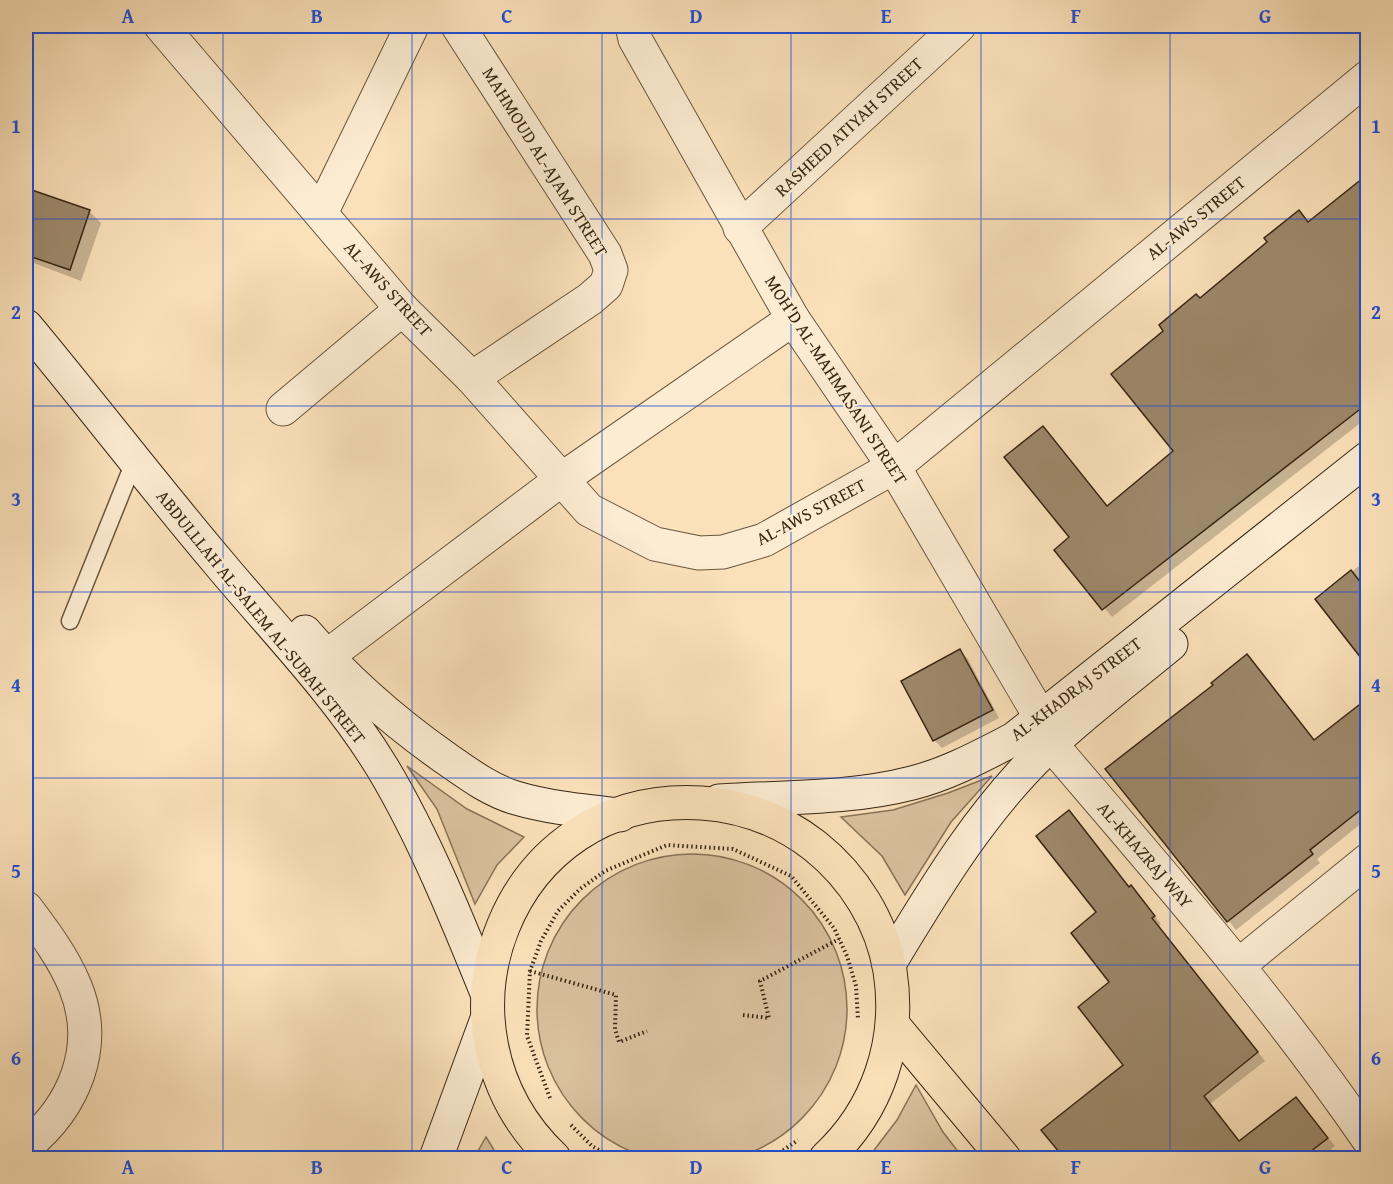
<svg xmlns="http://www.w3.org/2000/svg" width="1393" height="1184" viewBox="0 0 1393 1184" font-family="'Gentium Book Plus',serif">
<rect width="100%" height="100%" fill="#fbe1ba"/>
<filter id="stains"><feTurbulence type="fractalNoise" baseFrequency=".00333" numOctaves="4"/><feColorMatrix values="0 0 0 0 .2 0 0 0 0 .09 0 0 0 0 .02 0 0 0 .5 -.17"/></filter>
<radialGradient id="worn" r=".72"><stop offset=".6" stop-color="#630" stop-opacity="0"/><stop offset="1" stop-color="#630" stop-opacity=".3"/></radialGradient>
<g fill="#dac19e" stroke="#887458" stroke-width="1.5">
<polygon points="407,766 467,809 524,837 497,865 475,904 437,809"/>
<polygon points="992,776 951,822 905,895 882,856 841,817 893,810 948,793"/>
<circle cx="692" cy="1009" r="155"/>
<polygon points="916,1085 943,1132 963,1158 868,1158 897,1120"/>
<polygon points="486,1137 499,1158 474,1158"/>
</g>
<g fill="#0003">
<polygon points="1368,188 1368,417 1112,617 1056,550 1071,538 1051,436 1108,507 1175,451 1200,300 1269,243 1299,212 1309,223"/>
<polygon points="26,189 89,211 101,223 81,281 26,260"/>
<polygon points="1368,559 1368,664 1317,599"/>
<polygon points="960,651 968,659 999,718 942,748 934,740 903,681"/>
<polygon points="1255,665 1315,741 1368,700 1368,818 1317,859 1320,863 1236,930 1107,769"/>
<polygon points="1129,888 1138,895 1161,924 1159,926 1265,1061 1210,1104 1240,1142 1296,1099 1335,1146 1331,1149 1338,1158 1066,1158 1043,1131 1125,1066 1111,982"/>
</g>
<g fill="#9d886a" stroke="#372713" stroke-width="1.5">
<polygon points="1368,174 1368,403 1102,610 1054,550 1069,537 1004,457 1043,426 1107,506 1173,451 1111,374 1163,331 1159,325 1196,294 1200,298 1267,242 1264,238 1299,210 1308,222"/>
<polygon points="26,188 90,210 70,270 26,255"/>
<polygon points="1351,570 1368,592 1368,667 1315,599"/>
<polygon points="960,649 993,710 933,741 901,681"/>
<polygon points="1247,654 1314,740 1368,698 1368,804 1310,850 1313,854 1227,922 1105,769 1213,685 1211,683"/>
<polygon points="1069,810 1129,887 1131,885 1155,916 1152,918 1258,1052 1204,1096 1239,1141 1296,1097 1328,1138 1302,1158 1064,1158 1041,1130 1123,1065 1078,1007 1109,982 1071,933 1096,912 1036,836"/>
</g>
<g fill="none" stroke-linecap="round" stroke-linejoin="round">
<g stroke="#68563d" stroke-width="19">
<polyline id="lane" points="70,621 134,462"/>
</g>
<g stroke="#68563d" stroke-width="35">
<g id="street">
<polyline points="161,26 402,309 472,378 589,510 655,544 699,553 723,552 764,540 894,467 1368,77"/>
<polyline points="458,26 605,254 611,270 606,285 590,299 472,378"/>
<polyline points="632,26 635,39 793,319 894,467 1041,718"/>
<polyline points="321,213 412,26"/>
<polyline points="740,228 959,26"/>
<polyline points="283,409 402,309"/>
<polyline points="326,657 562,479 793,319"/>
<path d="M 1051,744 C 1161,873 1272,999 1368,1139"/>
<path d="M 26,908 C 44,932 63,957 75,986 C 100,1047 74,1107 26,1146"/>
<polyline points="1239,965 1368,860"/>
</g>
</g>
<g stroke="#372713" stroke-width="35">
<g id="secondary">
<path d="M 26,326 C 91,404 152,484 218,562 C 273,628 337,693 382,767 C 423,835 457,919 487,993"/>
<path d="M 305,632 C 346,680 393,721 444,757 C 467,773 489,790 516,798 C 550,808 585,811 620,815"/>
<path d="M 719,801 C 783,797 850,799 912,783 C 948,774 981,756 1014,739 L 1368,458"/>
<path d="M 889,964 C 936,886 984,806 1051,744 C 1089,709 1131,677 1171,644"/>
<polyline points="436,1158 487,1019"/>
</g>
</g>
<g stroke="#372713" stroke-width="35">
<g id="primary">
<polyline points="893,1025 1004,1158"/>
<path d="M 554,1158 C 416,1027 507,790 702,803 C 744,806 783,821 815,846 C 854,877 882,922 890,971 C 901,1041 878,1110 826,1158"/>
</g>
</g>
<g stroke="#372713" stroke-width="4" stroke-dasharray="1.5 3" stroke-linecap="butt">
<polyline points="530,971 616,995 615,1029 619,1042 647,1031"/>
<polyline points="743,1015 769,1018 760,981 839,939"/>
<polyline points="550,1098 527,1036 530,971 541,941 558,911 580,889 605,871 667,845 733,849 791,876 834,928 847,956 856,986 858,1019"/>
<polyline points="571,1125 592,1146 613,1158"/>
<polyline points="772,1158 798,1140"/>
</g>
<use href="#lane" stroke="#fcecd2" stroke-width="16"/>
<use href="#street" stroke="#fcecd2" stroke-width="33"/>
<use href="#secondary" stroke="#fcecd2" stroke-width="33"/>
<use href="#primary" stroke="#fbe1ba" stroke-width="33"/>
</g>
<path fill="none" stroke="#1d4ed8" stroke-width="1.5" stroke-opacity="0.55" d="M 223,26 L 223,1158M 412,26 L 412,1158M 602,26 L 602,1158M 791,26 L 791,1158M 981,26 L 981,1158M 1170,26 L 1170,1158M 26,219 L 1368,219M 26,406 L 1368,406M 26,592 L 1368,592M 26,778 L 1368,778M 26,965 L 1368,965"/>
<g text-anchor="middle" stroke-width="4.5" stroke-linejoin="round" paint-order="stroke">
<g font-size="18" fill="#372713" stroke="#fcecd2">
<text transform="translate(849 127) rotate(-43)" y="6">RASHEED ATIYAH STREET</text>
<text transform="translate(545 162) rotate(58)" y="6">MAHMOUD AL-AJAM STREET</text>
<text transform="translate(1196 218) rotate(-39)" y="6">AL-AWS STREET</text>
<text transform="translate(388 289) rotate(48)" y="6">AL-AWS STREET</text>
<text transform="translate(836 380) rotate(57)" y="6">MOH'D AL-MAHMASANI STREET</text>
<text transform="translate(811 512) rotate(-28)" y="6">AL-AWS STREET</text>
<text transform="translate(261 617) rotate(51)" y="6">ABDULLLAH AL-SALEM AL-SUBAH STREET</text>
<text transform="translate(1076 689) rotate(-37)" y="6">AL-KHADRAJ STREET</text>
<text transform="translate(1145 855) rotate(49)" y="6">AL-KHAZRAJ WAY</text>
</g>
</g>
<rect width="1393" height="1184" fill="none" stroke="#fbe1ba" stroke-width="66"/>
<rect x="33" y="33" width="1327" height="1118" fill="none" stroke="#1d4ed8" stroke-width="2"/>
<g font-size="20" text-anchor="middle" font-weight="bold" fill="#1d4ed8">
<text x="128" y="23">A</text>
<text x="317" y="23">B</text>
<text x="507" y="23">C</text>
<text x="696" y="23">D</text>
<text x="886" y="23">E</text>
<text x="1076" y="23">F</text>
<text x="1265" y="23">G</text>
<text x="16" y="133">1</text>
<text x="1376" y="133">1</text>
<text x="16" y="319">2</text>
<text x="1376" y="319">2</text>
<text x="16" y="506">3</text>
<text x="1376" y="506">3</text>
<text x="16" y="692">4</text>
<text x="1376" y="692">4</text>
<text x="16" y="878">5</text>
<text x="1376" y="878">5</text>
<text x="16" y="1065">6</text>
<text x="1376" y="1065">6</text>
<text x="128" y="1174">A</text>
<text x="317" y="1174">B</text>
<text x="507" y="1174">C</text>
<text x="696" y="1174">D</text>
<text x="886" y="1174">E</text>
<text x="1076" y="1174">F</text>
<text x="1265" y="1174">G</text>
</g>
<rect width="100%" height="100%" filter="url(#stains)"/>
<rect width="100%" height="100%" fill="url(#worn)"/>
</svg>
